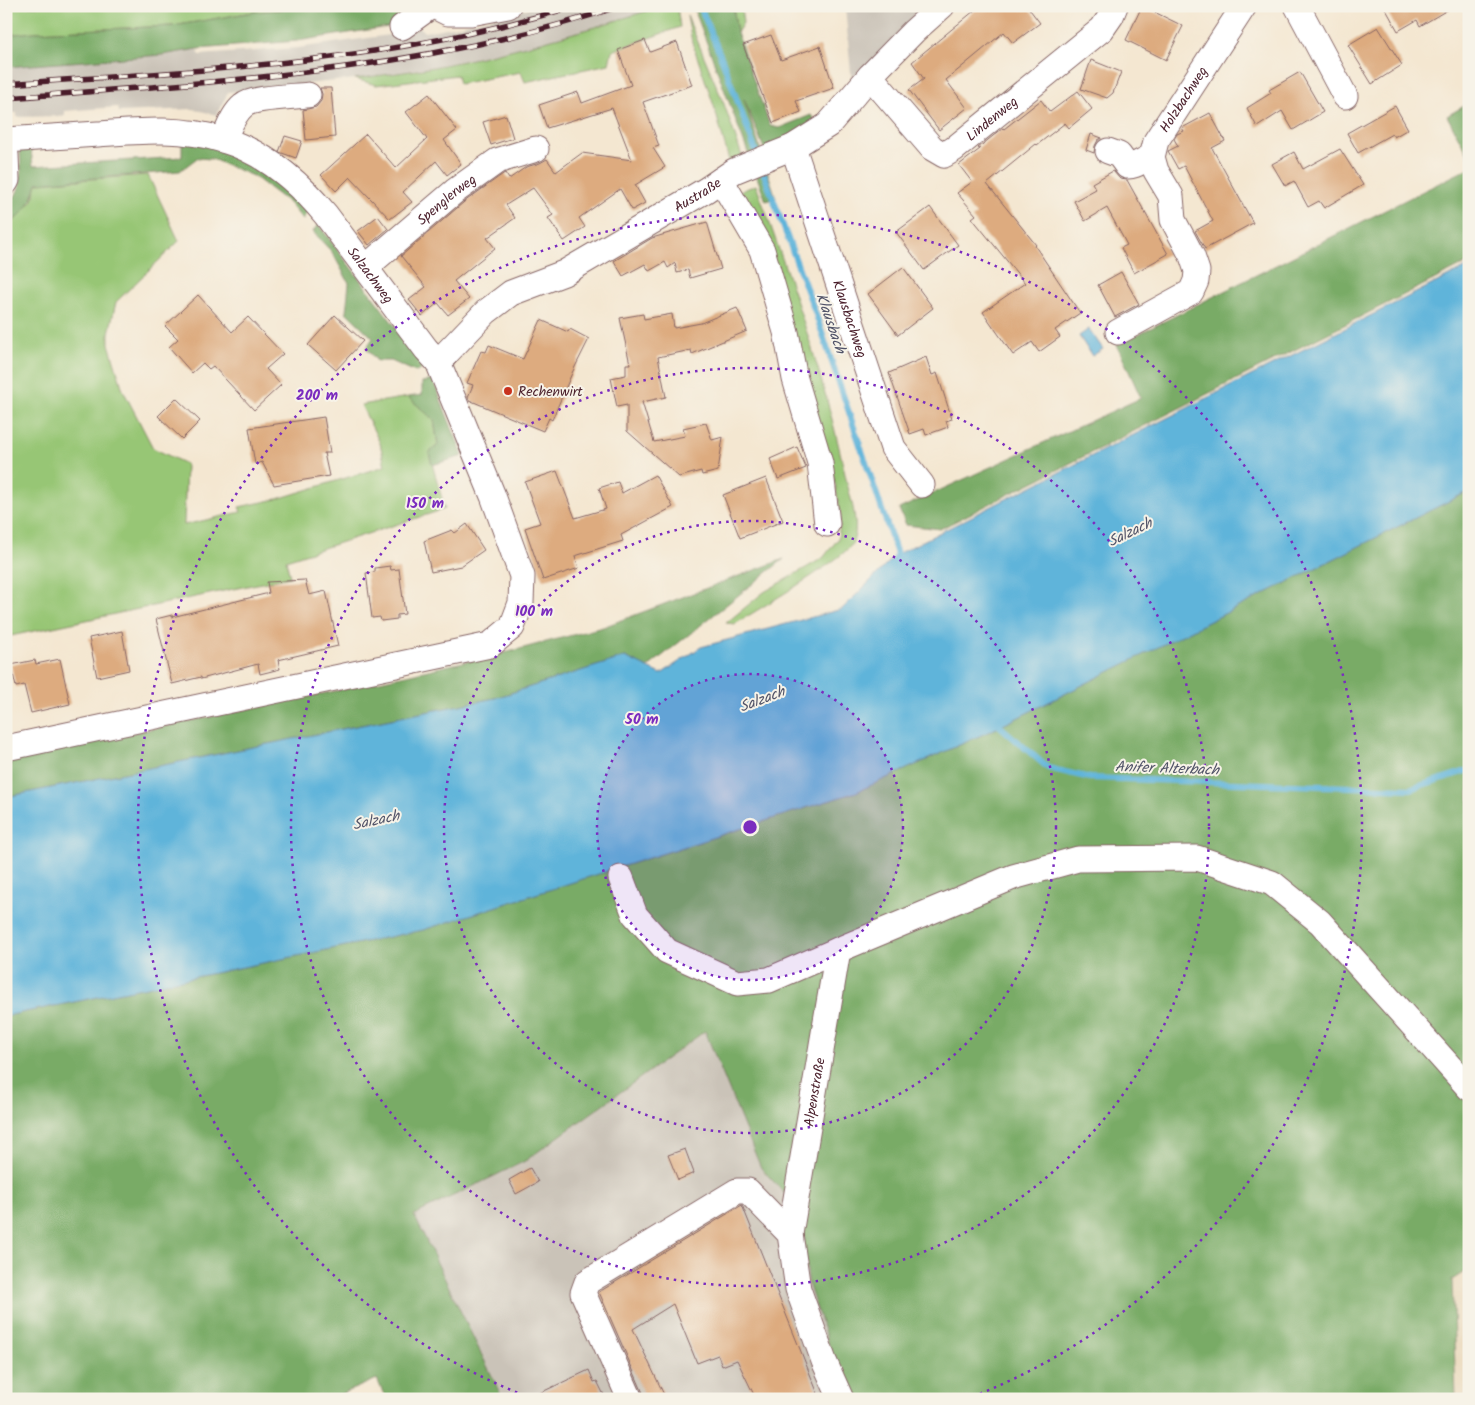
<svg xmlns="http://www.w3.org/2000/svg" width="1475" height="1405" viewBox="0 0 1475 1405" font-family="Kalam,sans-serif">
<rect width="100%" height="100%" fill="#f7f3e8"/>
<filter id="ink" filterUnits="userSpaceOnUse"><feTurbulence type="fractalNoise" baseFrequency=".02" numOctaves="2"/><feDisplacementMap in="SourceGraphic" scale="10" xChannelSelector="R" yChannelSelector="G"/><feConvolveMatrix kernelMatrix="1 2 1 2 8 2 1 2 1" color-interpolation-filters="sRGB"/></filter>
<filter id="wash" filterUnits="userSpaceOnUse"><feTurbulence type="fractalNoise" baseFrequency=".0096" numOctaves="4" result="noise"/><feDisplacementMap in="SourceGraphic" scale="20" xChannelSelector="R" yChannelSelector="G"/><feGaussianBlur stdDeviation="1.12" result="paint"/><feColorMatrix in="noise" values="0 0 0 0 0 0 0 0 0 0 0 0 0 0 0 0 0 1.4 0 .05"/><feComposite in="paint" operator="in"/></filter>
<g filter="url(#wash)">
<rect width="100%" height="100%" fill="#f4e7d1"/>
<polygon fill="#ead8ba" points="1469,1269 1469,1399 1456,1399 1452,1280"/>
<g fill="#cac3b8">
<polygon points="538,6 652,6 647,11 550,40 488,55 432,67 355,79 228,92 217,115 193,109 119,112 118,107 65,111 65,116 17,117 17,113 10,113 6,111 6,67 162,55 198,49 199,55 298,48 389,35 394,32 420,28 424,32 458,26"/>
<polygon points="845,6 939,6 852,85"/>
<polygon points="706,1031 761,1168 799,1209 847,1399 503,1399 414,1215 525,1161"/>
</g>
<g fill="#97c675" stroke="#707250">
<polygon points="6,6 329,6 253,12 173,26 34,32 6,35"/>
<path d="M 652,6 L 677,6 L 680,27 L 612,51 L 609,64 L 525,82 L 521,72 L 459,84 L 457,75 L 376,85 L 355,79 C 381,75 408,72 434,67 C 506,53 577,33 647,11 Z"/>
<polygon points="733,6 741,6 743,23 737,33"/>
<polygon points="687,16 724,104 743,159 730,164 714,106 692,42"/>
<polygon points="148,175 179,241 116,302 109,333 109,344 123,390 153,448 186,464 184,525 241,512 239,507 277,499 385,466 380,443 361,405 408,397 434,420 438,445 429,453 445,509 286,560 290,577 6,637 6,226 16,219 33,200 37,183"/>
<path d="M 756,185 C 791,282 825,378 846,479 C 850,497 860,524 853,542 C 847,558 755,611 735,624 L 726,623 L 764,592 L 823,558 L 838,539 L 841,517 L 831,461 L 738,192 Z"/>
</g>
<g fill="#79ab66" stroke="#626548">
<polygon points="329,6 413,6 404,18 388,27 297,41 198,49 162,55 6,67 6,35 34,32 173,26 253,12"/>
<polygon points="693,6 733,6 737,33 770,126 779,128 811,115 819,127 765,151 744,99 776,198 766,201"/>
<polygon points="1469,103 1469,156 1447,116"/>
<path d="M 182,141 L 206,145 L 251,162 L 289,190 L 307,211 L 303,220 L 289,203 L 255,177 L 212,159 L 197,158 L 180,171 L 37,183 C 31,205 25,213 6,226 L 6,206 C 25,191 21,171 20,150 L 31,150 L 33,166 L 182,157 Z"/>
<polygon points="1469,168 1469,262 940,529 906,525 899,509 1141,398 1117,345"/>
<polygon points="318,224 426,367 416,372 391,361 377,361 366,348 373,338 346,312 349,283 332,252 313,232"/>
<polygon points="433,380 463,456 432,465 429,453 438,445 434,420 408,397 422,395 422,382"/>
<polygon points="1469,491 1469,1269 1452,1280 1456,1399 847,1399 809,1286 799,1209 761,1168 705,1031 525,1161 414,1215 503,1399 386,1399 377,1379 330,1399 6,1399 6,1016 423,930 856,792 999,727"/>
<polygon points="784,559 647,668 625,657 495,698 6,797 6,759 340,690 512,651 603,627"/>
</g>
<g fill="#5eb4da" stroke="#546a82">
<polygon points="1469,266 1469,491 999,727 856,792 423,930 6,1016 6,797 495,698 625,657 661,674 701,647 842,609 897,554"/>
<polygon points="1089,329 1103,349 1092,356 1079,336"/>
</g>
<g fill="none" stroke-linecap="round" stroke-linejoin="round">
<g stroke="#5eb4da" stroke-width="6">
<polyline points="700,6 723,62 758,157"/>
<polyline points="761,166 815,312 897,554 895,560"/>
<polyline points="994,721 1048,768 1090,778 1410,789 1469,770"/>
</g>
</g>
<g id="blocks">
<g fill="#ddab7f">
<polygon points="980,6 1027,6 1040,23 1013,43 1004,32 946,80 967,108 939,130 909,90 924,79 912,62"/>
<polygon points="1142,6 1183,26 1166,60 1126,40"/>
<polygon points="1384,6 1454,6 1420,26 1417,20 1398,31"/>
<polygon points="1378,27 1402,65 1372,84 1348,45"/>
<polygon points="771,35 781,60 820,46 834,88 796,101 801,112 773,123 743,45"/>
<polygon points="645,40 650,52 677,42 692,85 643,102 659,146 653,148 665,167 635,185 645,203 632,210 620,189 579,218 585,227 564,241 548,218 553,215 533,188 506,205 515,218 487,238 495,248 454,281 469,299 448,315 438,303 422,316 409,300 426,287 401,256 464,202 503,174 505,173 509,179 526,167 540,163 547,159 556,172 582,153 632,160 612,108 547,128 539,105 578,92 582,103 631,85 618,50"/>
<polygon points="1091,60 1121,72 1113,93 1107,98 1081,89"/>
<polygon points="1300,72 1323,112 1293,130 1282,111 1257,127 1247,108 1271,93 1269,90"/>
<polygon points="320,88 331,88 335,137 306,140 303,110 316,107 321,101 322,94"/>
<polygon points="1078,91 1092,109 1069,128 1065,123 1037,145 1036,144 987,184 1036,245 1035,246 1080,313 1055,330 1060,337 1039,352 1032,342 1013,355 983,312 1025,283 972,218 976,215 957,193 972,182 959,165 980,149 978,148 1003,128 1004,129 1041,100 1050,112"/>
<polygon points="429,94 457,130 444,140 461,164 447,175 436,161 403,192 412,202 390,219 350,177 336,191 321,175 366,134 396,168 427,139 406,112"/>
<polygon points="1395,106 1408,129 1394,137 1392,134 1358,153 1347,133"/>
<polygon points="1210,113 1225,141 1212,148 1253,223 1205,249 1195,231 1213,221 1184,166 1178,169 1168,151 1178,146 1174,139 1177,134 1184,131 1182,128"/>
<polygon points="506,115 513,138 491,145 483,122"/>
<polygon points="1091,134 1102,138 1098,140 1095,146 1094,153 1086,150"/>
<polygon points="285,136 302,141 296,158 279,152"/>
<polygon points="1340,149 1363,185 1324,208 1319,201 1308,207 1294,181 1285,186 1272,164 1294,152 1303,169"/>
<polygon points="1113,171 1120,179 1127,180 1168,254 1134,273 1121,248 1127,245 1107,208 1085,221 1074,201 1096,189 1092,183"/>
<polygon points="930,207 958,245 924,270 896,232"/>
<polygon points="378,216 388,229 369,245 358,231"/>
<polygon points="707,222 721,269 690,278 688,270 677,273 675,263 668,268 665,262 649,271 645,264 623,276 614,261 652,238"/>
<polygon points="903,267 933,308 898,335 868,294"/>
<polygon points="1121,272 1139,304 1115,317 1098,285"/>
<polygon points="198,295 232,332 248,317 283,354 266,369 281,385 254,410 213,366 209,369 203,363 192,373 169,347 178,339 165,326"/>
<polygon points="737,308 747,331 692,354 691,350 658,357 666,397 642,402 654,442 685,436 683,428 706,423 712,440 723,437 718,471 702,475 701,471 679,477 627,431 627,405 617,407 611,378 626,375 626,364 630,364 620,318 643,314 644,319 672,314 674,328 701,323"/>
<polygon points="335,315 363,341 336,370 308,345"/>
<polygon points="541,320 568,332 570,329 589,339 572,373 552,420 549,418 543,431 469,400 468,397 473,385 467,383 481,351 486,352 489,345 523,359"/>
<polygon points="926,357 932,375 937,373 952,419 946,421 948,427 926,435 924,429 910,434 889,373"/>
<polygon points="176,398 200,421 182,439 158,416"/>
<polygon points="324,417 330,453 324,453 329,476 274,485 262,462 255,464 249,428"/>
<polygon points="797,447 806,468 778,479 770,459"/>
<polygon points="557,471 575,518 606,509 599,488 618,482 622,493 655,475 673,507 621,535 623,541 575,556 579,568 543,580 525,528 540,523 525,482"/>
<polygon points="766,478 783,521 740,538 723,495"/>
<polygon points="467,524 484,550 461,566 431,572 424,541 452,530 455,533"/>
<polygon points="390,566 391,570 399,569 405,614 397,615 397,619 381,621 380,617 372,618 366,573 375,572 375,568"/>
<polygon points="305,580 309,595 326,591 338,646 278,660 280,669 260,674 258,664 201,679 201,677 172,684 156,619 172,615 172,617 269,593 267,582"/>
<polygon points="122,631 129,670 97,677 89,638"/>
<polygon points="60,659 70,704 31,713 24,685 16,687 11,665 35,660 36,664"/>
<polygon points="685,1149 694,1173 678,1180 668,1155"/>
<polygon points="530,1168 538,1182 516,1194 509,1180"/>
<polygon points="742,1205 820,1399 756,1399 737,1360 722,1366 718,1355 697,1363 673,1304 633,1329 666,1399 644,1399 643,1393 599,1292"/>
<polygon points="589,1370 594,1382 597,1381 606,1399 527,1399"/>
</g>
</g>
</g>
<g filter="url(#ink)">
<use href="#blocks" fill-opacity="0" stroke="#866565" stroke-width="1"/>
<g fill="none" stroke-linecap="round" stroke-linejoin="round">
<g stroke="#866565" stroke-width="27">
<g id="minor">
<polyline points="434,6 448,13 471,13 508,6"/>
<polyline points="1297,6 1345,96"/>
<polyline points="402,27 431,6"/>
<path id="s1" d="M 870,76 L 932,148 L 944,155 L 954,149 L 1102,29 L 1111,16 L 1115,6"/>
<path id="s2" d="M 6,140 C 37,138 67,136 98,134 C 139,131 183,127 223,140 C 264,152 299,182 326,215 L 426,349 L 438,362 L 493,496 L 522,576 L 521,603 L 512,627 L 490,645 L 6,748"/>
<path d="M 223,140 C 229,129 233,114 243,106 C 253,97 294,97 308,95"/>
<path id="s3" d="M 793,147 L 893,448 L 922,485"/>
<path d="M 1108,151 L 1119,155 L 1127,166 C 1135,167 1144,159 1152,157"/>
<polyline points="6,155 7,180 6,182"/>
<polyline points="721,180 762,250 786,332 795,379 820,463 827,524"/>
<path id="s4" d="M 366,267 L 455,191 L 497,161 L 536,149"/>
<path id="s5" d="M 1118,332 L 1191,292 L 1196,281 L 1197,271 L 1192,256 L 1173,220 L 1171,196 L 1156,171 L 1152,157 L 1156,141 L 1244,6"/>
<path id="s6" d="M 438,362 L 486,312 L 511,293 L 564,273 L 706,190 L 734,171 L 793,147 L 828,125 L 870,76 L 914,31 L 942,6"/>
<polyline points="621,878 635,915 667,951 737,983 769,980 838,950 1013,877 1078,859 1197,858 1272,883 1320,922 1469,1088"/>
<path id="s7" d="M 790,1234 L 838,950"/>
<polyline points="630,1399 583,1293 587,1282 737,1191 748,1191 790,1234 798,1289 824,1361 841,1399"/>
</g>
</g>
<use href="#minor" stroke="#fff" stroke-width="25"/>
<g stroke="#4a1f2b" stroke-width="5.5">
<g id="rail">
<path d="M 6,84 C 103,77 201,72 297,61 C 391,51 485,33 575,6"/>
<path d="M 6,98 C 213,82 423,72 620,6"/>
</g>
</g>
<use href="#rail" stroke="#f7f3e8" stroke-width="4" stroke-dasharray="11" stroke-linecap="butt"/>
</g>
</g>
<circle cx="750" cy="827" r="153" fill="#7b2cbf" fill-opacity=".12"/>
<g fill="none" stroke="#7b2cbf" stroke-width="2.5" stroke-dasharray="2.5 5">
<circle cx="750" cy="827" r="153"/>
<circle cx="750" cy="827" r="306"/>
<circle cx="750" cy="827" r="459"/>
<path d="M531 1398A612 612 0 1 1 969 1398"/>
</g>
<circle fill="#c8321e" stroke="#f7f3e8" stroke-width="2" cx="508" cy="391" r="5"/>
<g text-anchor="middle" stroke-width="4" stroke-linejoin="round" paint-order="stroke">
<g font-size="14" fill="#4a1f2b" stroke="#f7f3e8">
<text dy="5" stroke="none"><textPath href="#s5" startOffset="296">Holzbachweg</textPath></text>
<text dy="5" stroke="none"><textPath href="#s1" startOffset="169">Lindenweg</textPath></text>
<text dy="5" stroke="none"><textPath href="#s6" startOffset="312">Austraße</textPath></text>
<text dy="5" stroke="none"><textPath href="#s4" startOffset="105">Spenglerweg</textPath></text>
<text dy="5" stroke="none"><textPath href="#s2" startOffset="422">Salzachweg</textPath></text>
<text dy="5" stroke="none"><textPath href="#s3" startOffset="181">Klausbachweg</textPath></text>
<text dy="5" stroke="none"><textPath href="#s7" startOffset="144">Alpenstraße</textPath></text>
</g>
<g font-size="14" fill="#4a1f2b" stroke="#f7f3e8" text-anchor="start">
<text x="518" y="396">Rechenwirt</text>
</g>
<g font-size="15" font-style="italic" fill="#515368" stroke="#f7f3e8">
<text transform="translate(831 323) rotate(71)" y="5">Klausbach</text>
<text transform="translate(1130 532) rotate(-26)" y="5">Salzach</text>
<text transform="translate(762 699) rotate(-21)" y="5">Salzach</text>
<text transform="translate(1167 768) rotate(2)" y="5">Anifer Alterbach</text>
<text transform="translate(376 820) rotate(-12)" y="5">Salzach</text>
</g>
</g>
<circle cx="750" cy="827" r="8" fill="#7b2cbf" stroke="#f7f3e8" stroke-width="2.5"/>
<g font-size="15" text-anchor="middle" font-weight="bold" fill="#7b2cbf" stroke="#f7f3e8" stroke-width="4" stroke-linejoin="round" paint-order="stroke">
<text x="317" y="400">200 m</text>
<text x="425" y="508">150 m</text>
<text x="534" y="616">100 m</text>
<text x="642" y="724">50 m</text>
</g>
<rect width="1475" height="1405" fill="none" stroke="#f7f3e8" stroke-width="25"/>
</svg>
